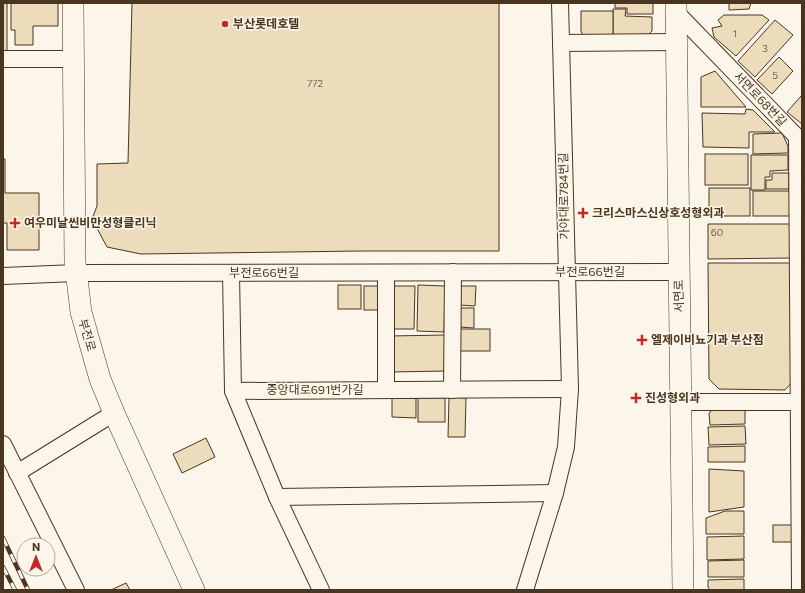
<svg xmlns="http://www.w3.org/2000/svg" width="805" height="593" viewBox="0 0 805 593" font-family="Commissioner,'Noto Sans KR',sans-serif">
<rect width="100%" height="100%" fill="#fbf6e9"/>
<g fill="#ecdcbc" stroke="#4a3520">
<rect x="3" y="3" width="4" height="49"/>
<polygon points="11,3 58,3 58,26 33,26 33,45 15,45 15,30 11,30"/>
<polygon points="132,3 499,3 499,251 361,251 141,254 107,247 92,219 97,206 97,164 128,163"/>
<polygon points="615,3 653,3 653,14 627,14 627,8 615,8"/>
<polygon points="729,3 751,3 749,9 729,10"/>
<polygon points="613,9 626,9 625,16 652,17 652,31 641,42 613,41"/>
<polygon points="581,11 613,11 613,41 590,41 581,32"/>
<polygon points="724,15 762,15 769,20 736,56 714,37 712,28 722,26 718,20"/>
<polygon points="775,20 793,35 755,77 738,61"/>
<polygon points="779,57 793,71 772,94 757,80"/>
<polygon points="715,71 746,107 701,107 701,77"/>
<polygon points="802,95 802,124 787,112"/>
<polygon points="746,109 753,110 775,132 749,132 749,148 703,147 702,113 745,114"/>
<polygon points="782,133 788,146 788,153 753,154 753,134"/>
<rect x="705" y="154" width="43" height="31"/>
<polygon points="751,155 788,155 788,170 770,171 770,177 765,177 765,190 751,190"/>
<polygon points="3,159 5,159 5,193 39,193 39,250 7,250 7,223 3,223"/>
<polygon points="772,173 789,173 789,189 766,189 766,180 772,180"/>
<rect x="709" y="188" width="41" height="28"/>
<rect x="753" y="191" width="37" height="25"/>
<polygon points="708,224 790,224 790,258 708,259"/>
<polygon points="708,263 792,263 794,380 785,390 719,389 709,379"/>
<rect x="338" y="285" width="23" height="24"/>
<polygon points="418,285 445,286 444,332 417,331"/>
<rect x="364" y="286" width="21" height="24"/>
<polygon points="388,286 415,286 414,329 387,329"/>
<polygon points="460,286 476,286 475,306 459,305"/>
<polygon points="459,308 474,308 474,328 459,327"/>
<rect x="458" y="329" width="32" height="22"/>
<polygon points="446,335 446,371 390,372 389,336"/>
<polygon points="449,397 466,398 465,437 448,437"/>
<polygon points="392,398 416,398 416,418 392,417"/>
<rect x="418" y="398" width="27" height="24"/>
<polygon points="745,405 745,424 710,425 709,413 717,406"/>
<polygon points="745,426 746,444 709,445 708,427"/>
<polygon points="206,438 215,457 182,473 173,454"/>
<polygon points="745,446 745,462 708,462 708,447"/>
<polygon points="709,469 744,471 744,507 709,512"/>
<polygon points="725,511 744,511 744,534 706,534 706,518"/>
<rect x="773" y="525" width="24" height="17"/>
<polygon points="744,536 744,559 707,560 707,537"/>
<polygon points="744,560 744,577 708,577 708,561"/>
<polygon points="744,579 744,590 710,590 708,587 708,580"/>
<polygon points="126,583 130,590 111,590"/>
</g>
<g fill="none" stroke-linecap="round" stroke-linejoin="round">
<g stroke="#4a3520" stroke-width="18">
<g id="minor">
<polyline points="676,12 797,137 800,590"/>
<polyline points="561,43 676,42"/>
<polyline points="3,59 74,59"/>
<polyline points="231,273 233,391 277,497 321,590"/>
<polyline points="386,273 386,390"/>
<polyline points="3,276 76,273 679,272"/>
<polyline points="452,390 453,272"/>
<polyline points="233,391 570,389"/>
<polyline points="681,402 802,402"/>
<polyline points="3,444 76,590"/>
<polyline points="17,473 114,413"/>
<polyline points="277,497 555,493"/>
<polyline points="525,590 555,493 566,447 570,389 560,3"/>
</g>
</g>
<g stroke="#4a3520" stroke-width="22">
<g id="major">
<polyline points="73,3 75,262 81,312 100,379 114,413 194,590"/>
<polyline points="676,3 683,590"/>
</g>
</g>
<use href="#minor" stroke="#fbf6e9" stroke-width="16"/>
<use href="#major" stroke="#fbf6e9" stroke-width="21"/>
<g stroke="#4a3520" stroke-width="4.5">
<g id="rail">
<polyline points="3,538 28,590"/>
<polyline points="3,567 15,590"/>
</g>
</g>
<use href="#rail" stroke="#fbf6e9" stroke-width="3" stroke-dasharray="9" stroke-linecap="butt"/>
</g>
<g fill="#c62828" stroke="#fbf6e9" stroke-width="1.5">
<circle cx="225" cy="24" r="4"/>
<path d="M581 207h4v4h4v4h-4v4h-4v-4h-4v-4h4z"/>
<path d="M13 217h4v4h4v4h-4v4h-4v-4h-4v-4h4z"/>
<path d="M640 334h4v4h4v4h-4v4h-4v-4h-4v-4h4z"/>
<path d="M634 392h4v4h4v4h-4v4h-4v-4h-4v-4h4z"/>
</g>
<g text-anchor="middle" stroke-width="3" stroke-linejoin="round" paint-order="stroke">
<g font-size="10" fill="#725f47">
<text x="735" y="37">1</text>
<text x="765" y="52">3</text>
<text x="775" y="79">5</text>
<text x="315" y="87">772</text>
<text x="717" y="236">60</text>
</g>
<g font-size="12" font-weight="bold" fill="#4a3520" stroke="#fbf6e9" text-anchor="start">
<text x="233" y="28">부산롯데호텔</text>
<text x="592" y="217">크리스마스신상호성형외과</text>
<text x="24" y="227">여우미날씬비만성형클리닉</text>
<text x="651" y="344">엘제이비뇨기과 부산점</text>
<text x="645" y="402">진성형외과</text>
</g>
<g font-size="12" fill="#4a3520" stroke="#fbf6e9">
<text transform="translate(760 99) rotate(46)" y="4">서면로68번길</text>
<text transform="translate(564 196) rotate(-91)" y="4">가야대로784번길</text>
<text x="590" y="276">부전로66번길</text>
<text x="264" y="277">부전로66번길</text>
<text transform="translate(679 296) rotate(-91)" y="4">서면로</text>
<text transform="translate(87 335) rotate(74)" y="4">부전로</text>
<text x="315" y="394">중앙대로691번가길</text>
</g>
</g>
<rect width="805" height="593" fill="none" stroke="#4a3520" stroke-width="8"/>
<g transform="translate(36 557)"><circle r="19" fill="#fbf6e9" stroke="#b4a999"/>
<path d="M0-3L7 15L0 10L-7 15Z" fill="#c62828"/>
<text y="-6" font-size="11" font-weight="bold" text-anchor="middle" fill="#4a3520">N</text>
</g>
</svg>
